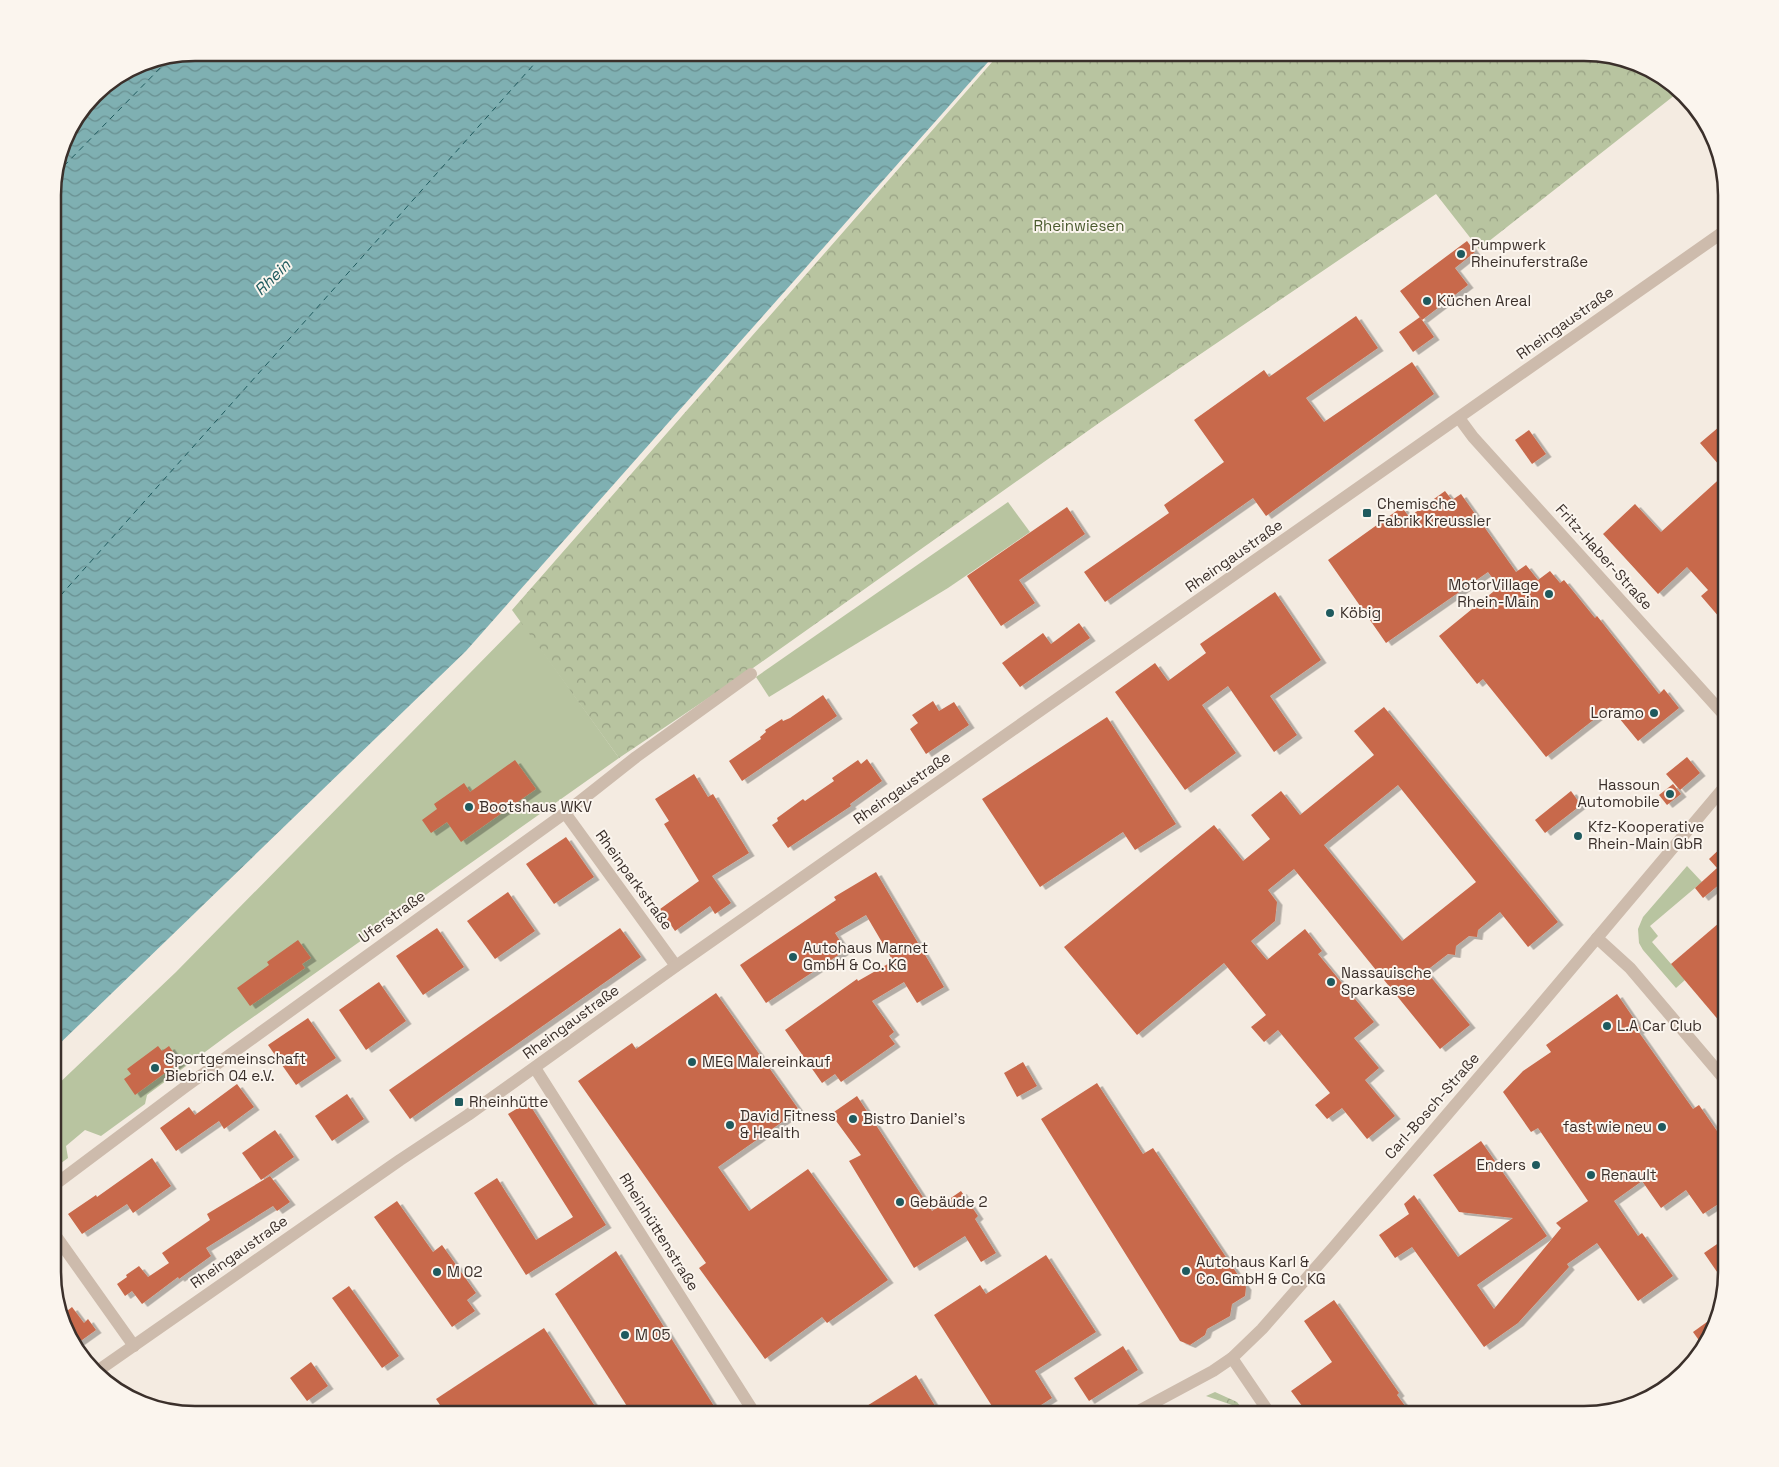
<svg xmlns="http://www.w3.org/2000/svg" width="1779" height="1467" viewBox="0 0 1779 1467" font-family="'Space Grotesk',sans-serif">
<defs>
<pattern id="forest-crowns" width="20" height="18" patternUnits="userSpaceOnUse" patternTransform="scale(1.25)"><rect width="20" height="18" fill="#b8c4a0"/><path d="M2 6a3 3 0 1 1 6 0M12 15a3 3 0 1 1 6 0" fill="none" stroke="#97a083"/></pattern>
<pattern id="water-waves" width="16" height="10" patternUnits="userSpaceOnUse" patternTransform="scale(1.25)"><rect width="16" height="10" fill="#7fb0b2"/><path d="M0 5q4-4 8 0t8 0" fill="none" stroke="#699091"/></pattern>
<filter id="shadow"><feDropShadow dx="5.5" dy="3" stdDeviation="0" flood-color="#0004"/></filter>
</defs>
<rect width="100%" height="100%" fill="#f4ebe1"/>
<g fill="#b8c4a0">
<polygon points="1008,502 1030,532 948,588 769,697 756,677"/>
<polygon points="521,621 619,758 232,1032 147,1095 145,1104 101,1136 85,1130 66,1146 68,1158 53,1169 53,1089 176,972"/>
<polygon points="1687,866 1702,882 1650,926 1658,936 1652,942 1685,980 1676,988 1643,950 1639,943 1638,929 1643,917"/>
</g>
<g fill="url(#forest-crowns)">
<polygon points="1000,53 1584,53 1638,63 1678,88 1680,91 1479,249 1436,194 1099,423 753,668 619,758 512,610"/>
<polygon points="1215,1392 1237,1402 1246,1414 1238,1414 1232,1405 1206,1396"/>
</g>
<polygon fill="url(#water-waves)" points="196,53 996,53 466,651 53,1050 53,186 67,133 101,88 141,63"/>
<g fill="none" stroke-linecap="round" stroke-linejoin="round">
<g stroke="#1f5a5e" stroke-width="1" stroke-dasharray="6 5" stroke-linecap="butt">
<polyline points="56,174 171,57"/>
<polyline points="53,604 544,53"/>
</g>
</g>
<g fill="#c8694b" fill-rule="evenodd" filter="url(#shadow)">
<polygon points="1467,241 1475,252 1455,268 1468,285 1422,320 1400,291"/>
<polygon points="1356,316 1378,348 1306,398 1324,422 1412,362 1434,394 1266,516 1253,498 1105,602 1084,572 1169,513 1164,505 1224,462 1194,420 1264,370 1269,377"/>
<polygon points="1420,317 1434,337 1413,352 1399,332"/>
<polygon points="1726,421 1726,625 1701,596 1708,590 1687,567 1658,594 1603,534 1635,504 1661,532 1726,473 1700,443"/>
<polygon points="1529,430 1546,454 1532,464 1515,440"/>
<polygon points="1445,491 1452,500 1461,494 1516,572 1526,565 1538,580 1550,571 1560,583 1564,580 1595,618 1597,616 1659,694 1664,689 1679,708 1638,741 1610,707 1546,757 1483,679 1477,684 1439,636 1499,587 1488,572 1386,643 1328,560 1402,507 1409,517"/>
<polygon points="1067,507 1085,534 1019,580 1035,603 1001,626 967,576"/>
<polygon points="1275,592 1321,660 1270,696 1297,735 1274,752 1228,686 1202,705 1236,753 1185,790 1115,692 1155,663 1168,681 1206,653 1200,644"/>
<polygon points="1079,623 1090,638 1020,687 1002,663 1043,633 1051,644"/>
<polygon points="823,695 837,716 742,781 729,761 761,739 760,737 766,732 765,730 782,719 783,721 790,718"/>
<polygon points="933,701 939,711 954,702 969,725 926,754 910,729 918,723 912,715"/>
<path d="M 1384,707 L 1558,922 L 1528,947 L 1500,912 L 1478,930 L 1477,937 L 1469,936 L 1456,946 L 1455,955 L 1448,954 L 1426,971 L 1470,1025 L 1440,1049 L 1294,869 L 1268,890 L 1277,902 L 1275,921 L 1251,941 L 1267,960 L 1305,929 L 1322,951 L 1318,954 L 1374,1022 L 1354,1038 L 1379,1068 L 1365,1080 L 1395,1116 L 1367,1139 L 1342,1108 L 1327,1119 L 1315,1105 L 1330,1093 L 1278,1030 L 1264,1042 L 1251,1027 L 1266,1015 L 1224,963 L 1137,1035 L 1064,947 L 1214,825 L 1243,861 L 1270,839 L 1251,815 L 1281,791 L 1300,815 L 1374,755 L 1354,731 ZM 1398,785 L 1476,882 L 1402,941 L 1324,845 Z"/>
<polygon points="1107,717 1176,824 1135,850 1123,832 1040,887 982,799"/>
<polygon points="1687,757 1700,773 1680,790 1666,774"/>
<polygon points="867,759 882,781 850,804 851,806 788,848 772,825 778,821 777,818 803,799 805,801 834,781 832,778 858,760 861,764"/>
<polygon points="515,760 536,789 461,842 447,822 431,833 422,820 437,809 434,804 464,783 470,792"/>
<polygon points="694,774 708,797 713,794 749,853 712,876 731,903 715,914 710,906 675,931 660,909 699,881 664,824 669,821 655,799"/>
<polygon points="1673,784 1681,794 1667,805 1659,795"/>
<polygon points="1571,791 1581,805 1545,833 1535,820"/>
<polygon points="566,837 594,877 554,904 526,864"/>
<polygon points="1726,843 1726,879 1703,898 1695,888 1717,868 1709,859"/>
<polygon points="876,872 944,987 917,1003 904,982 872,1001 894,1032 889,1036 895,1044 841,1082 835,1074 822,1083 785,1030 857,979 858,981 893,961 866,915 835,933 846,950 766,1003 740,965 836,900 834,897"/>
<polygon points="508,892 535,931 495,959 467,921"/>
<polygon points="1726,917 1726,1029 1671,964"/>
<polygon points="437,928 464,967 423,995 396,956"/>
<polygon points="620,928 641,957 410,1119 389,1090"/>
<polygon points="298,940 311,958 302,964 305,968 250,1006 237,988 269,965 267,962"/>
<polygon points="379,982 406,1021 366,1050 339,1010"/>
<polygon points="716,993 799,1110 718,1167 749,1211 808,1169 888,1280 827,1323 822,1317 765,1359 699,1268 706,1263 578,1081 632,1043 636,1049"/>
<polygon points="1617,994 1641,1029 1638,1031 1693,1109 1699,1105 1726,1144 1726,1150 1720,1155 1726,1164 1726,1199 1703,1214 1686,1190 1661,1208 1642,1181 1614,1201 1638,1236 1642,1233 1673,1276 1638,1301 1597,1243 1567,1264 1569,1267 1518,1323 1484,1347 1412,1247 1395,1258 1379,1235 1409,1214 1404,1204 1414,1195 1458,1257 1513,1218 1459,1212 1433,1175 1481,1141 1547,1236 1477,1285 1494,1309 1561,1228 1556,1223 1588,1201 1538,1128 1531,1132 1503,1092 1523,1071 1551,1052 1546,1045"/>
<polygon points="308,1018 336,1058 296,1085 268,1045"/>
<polygon points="158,1046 162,1051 169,1046 180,1062 135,1095 124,1079 131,1074 127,1069"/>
<polygon points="1023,1062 1037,1086 1017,1097 1004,1073"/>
<polygon points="1097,1083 1143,1154 1153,1148 1246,1287 1245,1296 1232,1304 1230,1316 1207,1329 1205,1335 1190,1345 1180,1341 1041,1119"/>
<polygon points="237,1084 254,1107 224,1129 219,1121 176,1151 160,1128 189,1107 195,1115"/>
<polygon points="347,1094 364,1119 332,1141 315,1116"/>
<polygon points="857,1096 932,1211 961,1191 978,1216 975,1219 996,1253 981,1262 965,1236 914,1268 849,1161 861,1155 831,1114"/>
<polygon points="528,1102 606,1225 526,1275 474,1193 497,1178 536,1240 573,1217 508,1114"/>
<polygon points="275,1130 294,1157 261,1180 242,1153"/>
<polygon points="152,1158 171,1186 133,1213 127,1204 82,1234 68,1214 96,1195 97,1197"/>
<polygon points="270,1176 290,1202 277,1211 273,1206 206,1248 211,1256 179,1279 178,1277 142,1304 132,1291 125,1296 117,1284 127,1277 126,1275 139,1266 148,1277 169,1263 162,1253 210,1220 207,1214"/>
<polygon points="397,1201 433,1252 442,1245 476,1293 467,1300 475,1311 452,1327 374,1217"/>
<polygon points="1726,1238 1726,1272 1724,1282 1704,1253"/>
<polygon points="616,1251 695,1376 719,1414 632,1414 555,1294"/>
<polygon points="1046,1255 1096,1332 1035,1371 1052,1398 1027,1414 997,1414 934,1315 980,1285 986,1294"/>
<polygon points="349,1286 399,1356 382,1368 332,1298"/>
<polygon points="1334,1300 1399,1393 1397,1395 1411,1414 1308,1414 1291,1391 1332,1362 1304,1321"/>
<polygon points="72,1307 84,1323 88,1319 96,1330 75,1345 67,1334 62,1315"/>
<polygon points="1718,1314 1716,1326 1703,1346 1693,1332"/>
<polygon points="544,1328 600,1414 446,1414 436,1399"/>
<polygon points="1123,1346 1138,1370 1089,1401 1074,1378"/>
<polygon points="311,1362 328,1386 307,1401 290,1378"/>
<polygon points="916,1375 940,1414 854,1414 886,1394"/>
</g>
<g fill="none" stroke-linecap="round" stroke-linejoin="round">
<g stroke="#cdbbac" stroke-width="12">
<polyline points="1459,418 1473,437 1726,717"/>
<polyline points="565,813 676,966"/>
<polyline points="1597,938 1630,968 1726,1081"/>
<polyline points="535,1068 755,1414"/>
<polyline points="53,1186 185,1087 565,813 636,757 751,674"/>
<polyline points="53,1232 134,1346"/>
<polyline points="1232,1358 1270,1414"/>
<polyline points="96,1372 400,1160 468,1115 676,966 1726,230"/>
<polyline points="1133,1414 1213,1371 1232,1358 1262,1329 1333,1248 1527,1021 1726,785"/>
</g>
</g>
<g fill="#1f5a5e" stroke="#fbf5ee" stroke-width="2">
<circle cx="1461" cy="254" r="5"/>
<circle cx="1427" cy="301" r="5"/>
<rect x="1362" y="508" width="10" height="10" rx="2.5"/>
<circle cx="1549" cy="594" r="5"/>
<circle cx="1330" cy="613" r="5"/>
<circle cx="1654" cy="713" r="5"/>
<circle cx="1670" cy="794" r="5"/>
<circle cx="469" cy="807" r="5"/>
<circle cx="1578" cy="836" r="5"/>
<circle cx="793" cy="957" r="5"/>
<circle cx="1331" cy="982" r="5"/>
<circle cx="1607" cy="1026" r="5"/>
<circle cx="692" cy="1062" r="5"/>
<circle cx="155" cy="1068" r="5"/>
<rect x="454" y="1097" width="10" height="10" rx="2.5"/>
<circle cx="853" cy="1119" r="5"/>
<circle cx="730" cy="1125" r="5"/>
<circle cx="1662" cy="1127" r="5"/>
<circle cx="1536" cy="1165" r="5"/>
<circle cx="1591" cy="1175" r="5"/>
<circle cx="900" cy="1202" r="5"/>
<circle cx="1186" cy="1271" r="5"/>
<circle cx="437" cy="1272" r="5"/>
<circle cx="625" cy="1335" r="5"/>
</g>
<g text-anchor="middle" stroke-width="4" stroke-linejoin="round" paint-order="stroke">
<g font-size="15" fill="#4a5a2e" stroke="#fbf5ee">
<text x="1079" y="231">Rheinwiesen</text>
</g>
<g font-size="15" fill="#3b302b" stroke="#fbf5ee" text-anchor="start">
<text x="1471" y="250">Pumpwerk<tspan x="1471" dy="17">Rheinuferstraße</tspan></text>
<text x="1437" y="306">Küchen Areal</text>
<text x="1377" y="509">Chemische<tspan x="1377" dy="17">Fabrik Kreussler</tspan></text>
<text x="1539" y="590" text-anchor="end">MotorVillage<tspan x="1539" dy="17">Rhein-Main</tspan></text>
<text x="1340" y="618">Köbig</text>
<text x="1644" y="718" text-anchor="end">Loramo</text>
<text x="1660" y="790" text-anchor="end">Hassoun<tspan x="1660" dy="17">Automobile</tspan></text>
<text x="479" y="812">Bootshaus WKV</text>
<text x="1588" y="832">Kfz-Kooperative<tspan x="1588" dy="17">Rhein-Main GbR</tspan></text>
<text x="803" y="953">Autohaus Marnet<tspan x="803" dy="17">GmbH &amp; Co. KG</tspan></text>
<text x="1341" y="978">Nassauische<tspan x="1341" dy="17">Sparkasse</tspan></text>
<text x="1617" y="1031">L.A Car Club</text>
<text x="165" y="1064">Sportgemeinschaft<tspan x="165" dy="17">Biebrich 04 e.V.</tspan></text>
<text x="702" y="1067">MEG Malereinkauf</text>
<text x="469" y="1107">Rheinhütte</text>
<text x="740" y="1121">David Fitness<tspan x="740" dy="17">&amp; Health</tspan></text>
<text x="863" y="1124">Bistro Daniel's</text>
<text x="1652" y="1132" text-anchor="end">fast wie neu</text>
<text x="1526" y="1170" text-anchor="end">Enders</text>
<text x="1601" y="1180">Renault</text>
<text x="910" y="1207">Gebäude 2</text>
<text x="1196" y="1267">Autohaus Karl &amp;<tspan x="1196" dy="17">Co. GmbH &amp; Co. KG</tspan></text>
<text x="447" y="1277">M 02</text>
<text x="635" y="1340">M 05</text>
</g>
<g font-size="15" fill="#3b302b" stroke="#fbf5ee">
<text transform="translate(1565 323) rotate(-35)" y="5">Rheingaustraße</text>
<text transform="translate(1234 556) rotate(-35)" y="5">Rheingaustraße</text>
<text transform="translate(1604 557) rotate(48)" y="5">Fritz-Haber-Straße</text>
<text transform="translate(902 788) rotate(-35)" y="5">Rheingaustraße</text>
<text transform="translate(634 880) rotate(54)" y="5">Rheinparkstraße</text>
<text transform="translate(392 917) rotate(-36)" y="5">Uferstraße</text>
<text transform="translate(571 1022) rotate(-36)" y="5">Rheingaustraße</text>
<text transform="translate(1432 1106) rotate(-49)" y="5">Carl-Bosch-Straße</text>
<text transform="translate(659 1232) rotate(58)" y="5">Rheinhüttenstraße</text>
<text transform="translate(239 1252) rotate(-35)" y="5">Rheingaustraße</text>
</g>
<g font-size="16" font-style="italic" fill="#1f5a5e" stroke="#fbf5ee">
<text transform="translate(272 277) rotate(-45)" y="6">Rhein</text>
</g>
</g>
<path d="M0 0H1779V1467H0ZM195 61H1584A134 134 0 0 1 1718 195V1272A134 134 0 0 1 1584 1406H195A134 134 0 0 1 61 1272V195A134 134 0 0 1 195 61Z" fill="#fbf5ee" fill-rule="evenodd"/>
<path fill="none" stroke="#3b302b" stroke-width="2.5" d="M195 61H1584A134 134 0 0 1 1718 195V1272A134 134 0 0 1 1584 1406H195A134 134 0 0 1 61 1272V195A134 134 0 0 1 195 61Z"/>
</svg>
